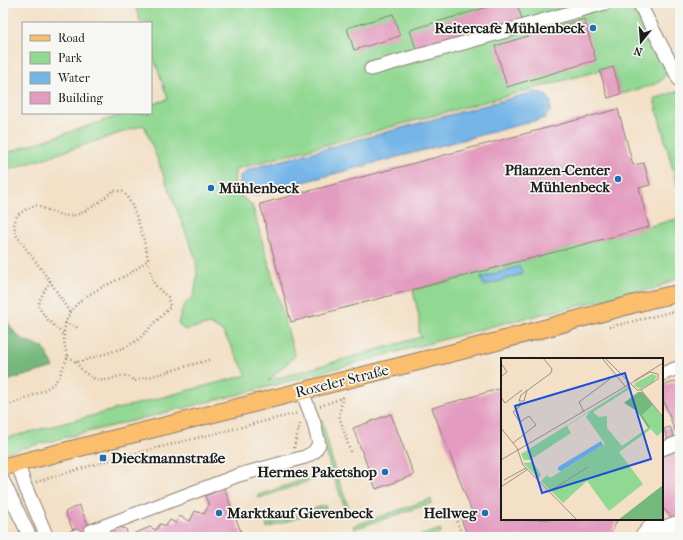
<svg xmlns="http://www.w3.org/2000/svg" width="683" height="540" viewBox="0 0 683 540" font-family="'IM FELL French Canon',serif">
<rect width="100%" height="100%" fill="#f6f6f2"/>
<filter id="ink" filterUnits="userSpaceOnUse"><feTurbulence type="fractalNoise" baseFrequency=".025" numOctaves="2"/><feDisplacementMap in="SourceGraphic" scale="8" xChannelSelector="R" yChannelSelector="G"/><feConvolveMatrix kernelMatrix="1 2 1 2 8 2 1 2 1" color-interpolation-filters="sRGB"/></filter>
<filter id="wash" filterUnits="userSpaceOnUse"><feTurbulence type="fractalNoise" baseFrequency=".012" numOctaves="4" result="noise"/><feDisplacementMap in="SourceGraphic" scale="16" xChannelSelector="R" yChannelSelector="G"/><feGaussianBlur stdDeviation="0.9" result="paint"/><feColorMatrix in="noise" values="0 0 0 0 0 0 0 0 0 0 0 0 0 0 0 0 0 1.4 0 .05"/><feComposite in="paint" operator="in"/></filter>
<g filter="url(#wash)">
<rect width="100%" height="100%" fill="#f3e0c6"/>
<g fill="#91d892" stroke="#567a57">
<path d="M 134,3 L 631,3 L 668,71 L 661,81 L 650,86 L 621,94 L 613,67 L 236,169 C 231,187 237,194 252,205 L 295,356 L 268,381 L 421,337 L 419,333 L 419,317 L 413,290 L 680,218 L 680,277 L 656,288 L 508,322 L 260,389 L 3,453 L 3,439 L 247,375 L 223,332 L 210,324 L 184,330 L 178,323 L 183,307 L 194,295 L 197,276 L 196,259 L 144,125 L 3,172 L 3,154 L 127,113 L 151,113 L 151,105 L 168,99 L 151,50 L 151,23 L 141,23 Z"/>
<polygon points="678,91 680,95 680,189 678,189 654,99"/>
<polygon points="322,420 334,468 348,506 345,508 331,470 318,421"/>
<polygon points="317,475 318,478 259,498 258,495"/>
<polygon points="431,499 432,503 354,529 353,526"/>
<polygon points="325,505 326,508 267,528 266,525"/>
<polygon points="440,529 441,533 428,537 417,537"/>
</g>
<path fill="#74b87c" stroke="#486a4c" d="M 3,314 C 15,335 19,341 43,347 L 54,367 L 3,382 Z"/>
<g fill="#74b5e8" stroke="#486882">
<polygon points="534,92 545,94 551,102 550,111 545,118 254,195 245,193 240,185 240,176 250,169"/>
<polygon points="520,266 522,274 484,286 481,278"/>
</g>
<g id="blocks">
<g fill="#e39cbf">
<polygon points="501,3 517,3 522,20 417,52 410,30"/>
<polygon points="393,14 400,36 354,50 347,28"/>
<polygon points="584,19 596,60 507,87 495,46"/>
<polygon points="613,67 621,94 608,98 600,71"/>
<polygon points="618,109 633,165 644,163 650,185 639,188 649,227 291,322 260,204"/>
<polygon points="680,380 680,429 675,431 662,396 662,386"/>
<polygon points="502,388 502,519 618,519 609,537 468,537 460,516 472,512 432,408"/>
<polygon points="391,414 414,475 376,489 353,428"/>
<polygon points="670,427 674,437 668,440 664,429"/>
<polygon points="677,450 680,457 680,515 672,518 662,507 662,456"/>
<polygon points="224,488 243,537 115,537 113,535 115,526 126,529 128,536 150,527 156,530 160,524 166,526 170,520 176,523 179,516 190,521 195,511 204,514 209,505 205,496"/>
<polygon points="79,505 94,537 76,537 65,512"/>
</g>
</g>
</g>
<g filter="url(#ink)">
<use href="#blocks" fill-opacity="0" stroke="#887e71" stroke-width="1"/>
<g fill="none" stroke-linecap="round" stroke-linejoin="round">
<g stroke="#887e71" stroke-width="15">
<g id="minor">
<polyline points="639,3 680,81"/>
<polyline points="371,69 605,3"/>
<polyline points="662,374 680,367"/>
<polyline points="662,449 680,442"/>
<polyline points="18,464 25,486 47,537"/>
<polyline points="3,481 30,537"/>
<polyline points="91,531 239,475 305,457 314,452 319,444 314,423 302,391"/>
<polyline points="74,537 76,536"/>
<polyline points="641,537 656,519"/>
<path d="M 655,537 C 659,527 670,525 680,522"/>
</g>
</g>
<g stroke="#887e71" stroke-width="19">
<polyline id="major" points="3,467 495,342 648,300 680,293"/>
</g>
<g stroke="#887e71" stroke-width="2.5" stroke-dasharray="1 3" stroke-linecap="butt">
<polyline points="50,281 39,301 39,308 46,318 64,335"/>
<polyline points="65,323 79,328"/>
<polyline points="609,327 680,310"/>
<path d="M 68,356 L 76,362 L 83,361 L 126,347 L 139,339 L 170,307 L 168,297 C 151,284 152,280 148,260"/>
<path d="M 76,362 C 84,374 96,384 111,379 C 116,377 122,375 127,376 C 130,377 133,380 135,381 L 212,359"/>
<polyline points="343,397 339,415 351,454"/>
<polyline points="320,406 345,397"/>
<path d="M 3,407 C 15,403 44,392 53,384 C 60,378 64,365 68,356 C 64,348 64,341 64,332 C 67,299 100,289 125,276 C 133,272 140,266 148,260 C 146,245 134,201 123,192 C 120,191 117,191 114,190 C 103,199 85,215 70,216 C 59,216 47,209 36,205 L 25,210 L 17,215 L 14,225 L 16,235 L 50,281 L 70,313"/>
<polyline points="294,448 300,424"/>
<polyline points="36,482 120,457 298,413"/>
<polyline points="456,537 462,535 455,516 465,513 466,514"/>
</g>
<use href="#minor" stroke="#fff" stroke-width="13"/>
<use href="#major" stroke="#fabe6d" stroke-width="17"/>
</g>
</g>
<g fill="#1f6fb2" stroke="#f6f6f2" stroke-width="1.5">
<circle cx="593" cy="28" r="4"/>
<circle cx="618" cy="179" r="4"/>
<circle cx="211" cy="188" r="4"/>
<rect x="99" y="454" width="8" height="8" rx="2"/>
<circle cx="385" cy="472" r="4"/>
<circle cx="219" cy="513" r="4"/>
<circle cx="485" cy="513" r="4"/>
</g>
<g text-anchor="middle" stroke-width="3.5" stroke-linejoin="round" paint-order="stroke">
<g font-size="15" font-weight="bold" fill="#1c1c1c" stroke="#f6f6f2" text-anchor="end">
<text x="585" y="33">Reitercafe Mühlenbeck</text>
<text x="610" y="175">Pflanzen-Center<tspan x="610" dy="17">Mühlenbeck</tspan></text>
<text x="219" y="193" text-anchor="start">Mühlenbeck</text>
<text x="111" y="463" text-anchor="start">Dieckmannstraße</text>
<text x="377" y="477">Hermes Paketshop</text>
<text x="227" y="518" text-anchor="start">Marktkauf Gievenbeck</text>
<text x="477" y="518">Hellweg</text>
</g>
<g font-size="15" fill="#1c1c1c" stroke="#f6f6f2">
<text transform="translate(342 381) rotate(-14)" y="5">Roxeler Straße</text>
</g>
</g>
<g transform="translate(501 358)">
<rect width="162" height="162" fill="#f3e0c6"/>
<path d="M 151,16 L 156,18 L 152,24 L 140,31 L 133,28 L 134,25 ZM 127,29 L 130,30 L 92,54 L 98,59 L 106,58 L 106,70 L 121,88 L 148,69 L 141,57 L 152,47 L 162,60 L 162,73 L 156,78 L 150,71 L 118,94 L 142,126 L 108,153 L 86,123 L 62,145 L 40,123 L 46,117 L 49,120 L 104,86 L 85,59 L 88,54 L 66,68 L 70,75 L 29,102 L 23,102 L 20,96 ZM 32,104 L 40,117 L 37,120 L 22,105 Z" fill="#91d892"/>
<path d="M 137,34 L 141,34 L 152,47 L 141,57 L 149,69 L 147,70 L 136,53 L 123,45 ZM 162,127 L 162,162 L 117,162 Z" fill="#74b87c"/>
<path d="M 100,83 L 102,87 L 60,113 L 57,112 L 57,109 Z" fill="#74b5e8"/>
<path fill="none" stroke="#9d9282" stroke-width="1" d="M 101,0 L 124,28M 104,0 L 136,32 L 140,32 L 157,21 L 157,16 L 149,14M 0,5 L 6,14 L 0,19M 133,23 L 162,5M 26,32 L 23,43 L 18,43 L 20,37 L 50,15 L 51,11 L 42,0M 140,32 L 162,59M 0,39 L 4,45 L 21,32M 83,54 L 78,44 L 109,21M 0,70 L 16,90 L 22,107 L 76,162M 12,85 L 35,67 L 28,58 L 19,64 L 12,54 L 19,48 L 19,44M 0,102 L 149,14M 3,122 L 25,110M 0,129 L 27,111M 49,133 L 87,109"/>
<path fill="#1d4ed8" fill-opacity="0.15" stroke="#1d4ed8" stroke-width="2" d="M 124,15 L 150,101 L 41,135 L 14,48 Z"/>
<rect width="162" height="162" fill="none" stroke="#1c1c1c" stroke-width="2"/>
</g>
<rect width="683" height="540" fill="none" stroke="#f6f6f2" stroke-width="16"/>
<rect x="22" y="22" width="130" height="92" fill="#f6f6f2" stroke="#9f9f9c"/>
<rect x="30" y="35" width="20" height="6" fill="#fabe6d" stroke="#9f9f9c"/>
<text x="58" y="42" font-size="12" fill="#1c1c1c">Road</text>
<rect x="30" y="52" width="20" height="12" fill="#91d892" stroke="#9f9f9c"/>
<text x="58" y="62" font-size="12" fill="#1c1c1c">Park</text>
<rect x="30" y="72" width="20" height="12" fill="#74b5e8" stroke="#9f9f9c"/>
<text x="58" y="82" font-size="12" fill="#1c1c1c">Water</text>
<rect x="30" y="92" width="20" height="12" fill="#e39cbf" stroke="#9f9f9c"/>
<text x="58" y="102" font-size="12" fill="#1c1c1c">Building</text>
<g transform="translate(641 42) rotate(197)" stroke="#f6f6f2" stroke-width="3" paint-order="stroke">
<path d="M0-3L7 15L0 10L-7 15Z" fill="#1c1c1c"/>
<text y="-6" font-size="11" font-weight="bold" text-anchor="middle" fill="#1c1c1c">N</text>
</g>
</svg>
